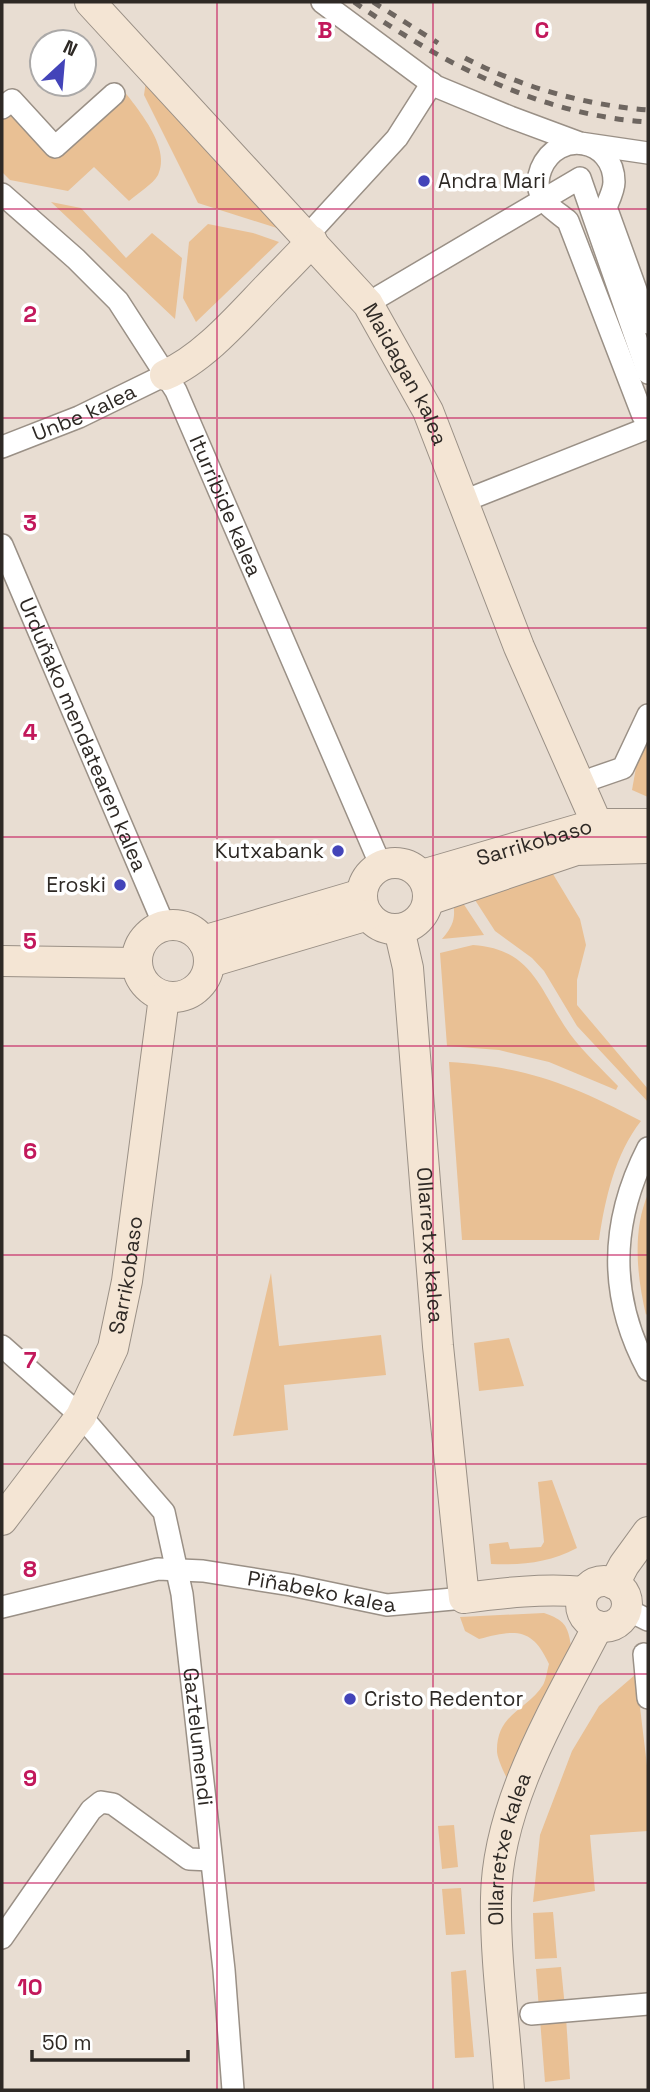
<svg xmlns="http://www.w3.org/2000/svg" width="650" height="2092" viewBox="0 0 650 2092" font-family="'Space Grotesk',sans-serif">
<rect width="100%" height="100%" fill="#e8ddd2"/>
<g fill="#e9c094">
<polygon points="146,81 280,229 198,203 144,95"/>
<path d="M 120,86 C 136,107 172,147 158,175 C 153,184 137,194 129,201 L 94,167 L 68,191 L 10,180 L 2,172 L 2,108 L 12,100 L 56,147 Z"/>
<polygon points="51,202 81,208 126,258 152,233 182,258 175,319"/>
<polygon points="208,224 253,233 279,242 196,322 183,298 189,242"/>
<polygon points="648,734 648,797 632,790 637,762"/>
<polygon points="550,869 580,919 586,945 577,980 577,1005 648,1089 648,1102 577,1026 544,971 532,958 495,931 475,900 477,893"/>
<path d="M 461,900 L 484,935 L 442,939 C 453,926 456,919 453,902 Z"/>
<path d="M 473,945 C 534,949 540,992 570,1034 C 584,1053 602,1069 618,1086 L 616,1090 L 549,1062 L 499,1050 L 447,1046 L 440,953 Z"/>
<path d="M 449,1062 C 528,1067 572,1085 641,1121 C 615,1154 605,1199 599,1240 L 462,1240 Z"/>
<path d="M 648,1194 L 648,1312 L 646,1315 C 637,1277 632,1231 648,1194 Z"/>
<polygon points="271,1273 279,1346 381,1335 386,1375 284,1385 288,1430 233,1436"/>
<polygon points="509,1338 524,1386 479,1391 474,1343"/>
<path d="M 552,1480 L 577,1548 C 548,1563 523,1565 491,1564 L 489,1544 L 508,1542 L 510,1549 L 541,1547 L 544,1542 L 538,1482 Z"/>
<path d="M 544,1613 C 564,1620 568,1625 571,1646 L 509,1783 C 505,1774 498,1761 497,1752 C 496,1713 528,1710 543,1685 C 546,1680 547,1671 549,1664 C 532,1626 514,1630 479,1639 L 465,1631 L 460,1617 Z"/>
<polygon points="636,1674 648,1774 648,1831 590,1835 595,1891 533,1902 540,1835 572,1751 599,1706"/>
<polygon points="454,1825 458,1867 442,1869 438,1826"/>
<polygon points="461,1888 465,1934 446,1935 442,1889"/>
<polygon points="553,1912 557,1958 535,1959 533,1913"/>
<polygon points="561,1967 565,2008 539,2010 536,1969"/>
<polygon points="466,1970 474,2057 455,2058 451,1972"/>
<polygon points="566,2017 570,2079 545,2082 540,2019"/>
</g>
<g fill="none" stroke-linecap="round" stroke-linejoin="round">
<g stroke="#9a9086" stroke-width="24">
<g id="street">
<polyline points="322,2 435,86 510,117 580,143 648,153"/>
<polyline points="2,108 12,100 55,147 114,94"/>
<path id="s1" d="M 2,194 L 76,259 L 118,301 L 176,391 L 381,866"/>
<polyline points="307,236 397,138 432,83"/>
<polyline points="380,296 580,178 648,373"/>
<path d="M 643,416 L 568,221 C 561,215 549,208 544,200 C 537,191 537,179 541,169 C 558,128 614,139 614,182 C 614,190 609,200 606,207 L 648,323"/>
<path id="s2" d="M 2,447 L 79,417 L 165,375"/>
<polyline points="464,501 648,428"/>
<path id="s3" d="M 2,545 L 164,925"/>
<polyline points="594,778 623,768 648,715"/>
<path d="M 648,1148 C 610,1222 608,1296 648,1370"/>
<path id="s4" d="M 2,1346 L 81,1416 L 164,1512 L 182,1594 L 224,1970 L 233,2090"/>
<path id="s5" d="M 2,1607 L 158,1569 L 203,1571 L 291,1585 L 387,1605 L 464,1598"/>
<polyline points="626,1609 648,1620"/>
<polyline points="644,1654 648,1698"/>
<polyline points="2,1938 91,1810 101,1802 113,1804 189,1859 211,1860"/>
<polyline points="531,2014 648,2004"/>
</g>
</g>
<g stroke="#9a9086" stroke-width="32">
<g id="secondary">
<path id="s6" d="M 90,2 L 368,304 L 428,411 L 519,647 L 597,824"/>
<path d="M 165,375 C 203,359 239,317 267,288 C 282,272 298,257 312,241"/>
<circle cx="395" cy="896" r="33"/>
<path id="s7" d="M 422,875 L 597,824 L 648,824"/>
<polyline points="428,900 576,850 648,848"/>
<circle cx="173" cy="961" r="36"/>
<path id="s8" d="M 399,929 L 408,968 L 438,1346 L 464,1598 C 503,1593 544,1588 584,1592"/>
<polyline points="203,941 362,894"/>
<polyline points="2,961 136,963"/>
<polyline points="210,962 368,915"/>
<path id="s9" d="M 2,1520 L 81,1416 L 113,1348 L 127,1281 L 164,997"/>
<circle cx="604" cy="1604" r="23"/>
<polyline points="614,1584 624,1565 648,1532"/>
<path id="s10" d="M 509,2090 C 505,2027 495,1962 496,1898 C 497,1803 556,1708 598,1626"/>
</g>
</g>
<use href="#street" stroke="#fff" stroke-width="21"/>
<use href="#secondary" stroke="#f4e5d4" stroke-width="30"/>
<g stroke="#6e6660" stroke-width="5" stroke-dasharray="9 9" stroke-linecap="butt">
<path d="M 354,2 C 442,63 539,115 648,122"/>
<polyline points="373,2 438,43"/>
<path d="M 465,58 C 521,87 585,105 648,110"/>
</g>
</g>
<path fill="none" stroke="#c2185b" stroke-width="2" stroke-opacity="0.55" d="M 217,2 L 217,2090M 433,2 L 433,2090M 2,209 L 648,209M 2,418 L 648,418M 2,628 L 648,628M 2,837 L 648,837M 2,1046 L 648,1046M 2,1255 L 648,1255M 2,1464 L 648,1464M 2,1674 L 648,1674M 2,1883 L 648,1883"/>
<g fill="#4344b9" stroke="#fff" stroke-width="2.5">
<circle cx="424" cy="181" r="7"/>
<circle cx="338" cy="851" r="7"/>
<circle cx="120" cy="885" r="7"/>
<circle cx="350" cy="1699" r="7"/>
</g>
<g text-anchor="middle" stroke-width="7" stroke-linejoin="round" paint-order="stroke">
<g font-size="21" fill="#2e2925" stroke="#fff" text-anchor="start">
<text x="438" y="188">Andra Mari</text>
<text x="324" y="858" text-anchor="end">Kutxabank</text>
<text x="106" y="892" text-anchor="end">Eroski</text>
<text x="364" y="1706">Cristo Redentor</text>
</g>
<g font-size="21" fill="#2e2925" stroke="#fff">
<text dy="7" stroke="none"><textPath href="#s6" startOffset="490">Maidagan kalea</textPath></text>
<text dy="7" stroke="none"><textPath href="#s2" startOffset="89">Unbe kalea</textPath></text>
<text dy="7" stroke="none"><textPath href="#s1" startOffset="390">Iturribide kalea</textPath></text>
<text dy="7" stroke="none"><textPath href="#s3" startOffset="206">Urduñako mendatearen kalea</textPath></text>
<text dy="7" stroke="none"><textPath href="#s7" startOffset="117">Sarrikobaso</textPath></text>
<text dy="7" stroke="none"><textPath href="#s8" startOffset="318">Ollarretxe kalea</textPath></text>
<text dy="7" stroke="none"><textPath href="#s9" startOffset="280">Sarrikobaso</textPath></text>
<text dy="7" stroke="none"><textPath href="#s5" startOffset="326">Piñabeko kalea</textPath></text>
<text dy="7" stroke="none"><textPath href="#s4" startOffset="460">Gaztelumendi</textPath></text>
<text dy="7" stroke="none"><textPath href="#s10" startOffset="243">Ollarretxe kalea</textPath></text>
</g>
</g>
<g font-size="23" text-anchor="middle" font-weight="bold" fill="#c2185b" stroke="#fff" stroke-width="7" stroke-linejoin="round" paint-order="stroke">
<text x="325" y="38">B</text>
<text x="542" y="38">C</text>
<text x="30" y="322">2</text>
<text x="30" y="531">3</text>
<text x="30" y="740">4</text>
<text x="30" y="949">5</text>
<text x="30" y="1159">6</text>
<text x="30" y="1368">7</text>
<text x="30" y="1577">8</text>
<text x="30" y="1786">9</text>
<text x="30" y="1995">10</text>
</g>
<rect width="650" height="2092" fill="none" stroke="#2e2925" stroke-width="7"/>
<g transform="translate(63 63) rotate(26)"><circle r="33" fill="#ffffff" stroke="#aba9a8" stroke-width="2"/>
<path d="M0-5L12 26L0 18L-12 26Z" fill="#4344b9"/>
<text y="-10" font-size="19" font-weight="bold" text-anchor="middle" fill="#2e2925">N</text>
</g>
<path d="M32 2050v10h156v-10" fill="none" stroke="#2e2925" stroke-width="3.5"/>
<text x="42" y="2050" font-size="21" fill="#2e2925" stroke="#ffffff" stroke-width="5" paint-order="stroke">50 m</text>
</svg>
